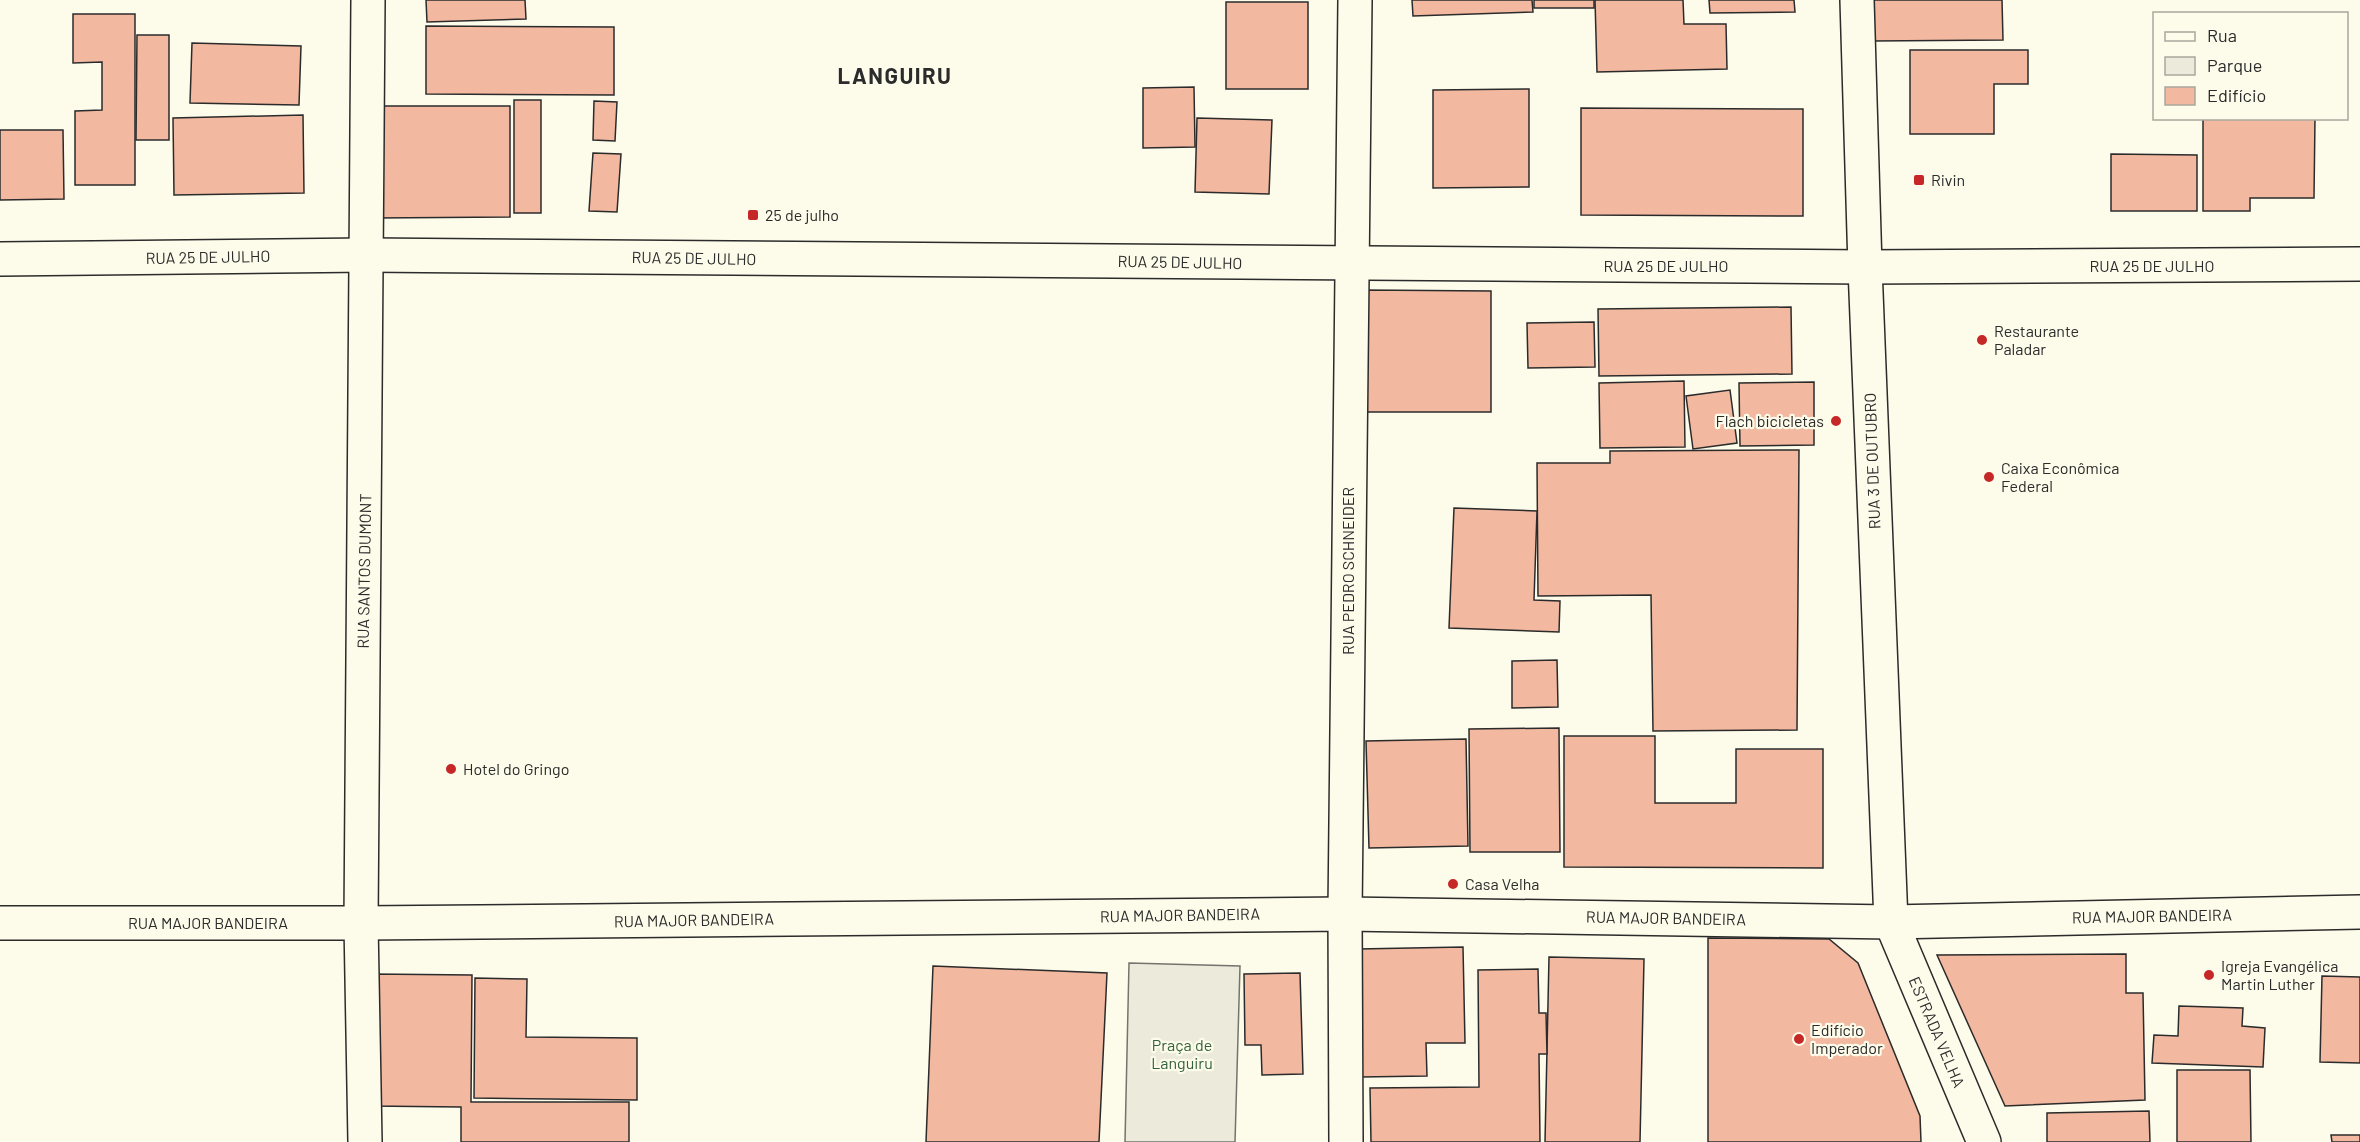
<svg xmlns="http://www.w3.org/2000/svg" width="2360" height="1142" viewBox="0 0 2360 1142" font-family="Barlow,sans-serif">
<rect width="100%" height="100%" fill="#fdfbea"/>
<polygon fill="#ecebdb" stroke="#74746e" stroke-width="1.5" points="1129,963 1240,966 1235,1142 1125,1142"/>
<g fill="#f2b8a0" stroke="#2b2b2b" stroke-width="1.5">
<polygon points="426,0 525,0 526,19 427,22"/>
<polygon points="1412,0 1532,0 1533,12 1413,16"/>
<rect x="1534" y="0" width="60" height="8"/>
<polygon points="1595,0 1683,0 1684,24 1726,24 1727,69 1597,72"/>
<polygon points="1709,0 1794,0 1795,12 1710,13"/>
<polygon points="1872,0 2002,0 2003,40 1872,41"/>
<rect x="1226" y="2" width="82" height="87"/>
<polygon points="73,14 135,14 135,185 75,185 75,111 102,110 102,62 73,63"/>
<polygon points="426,26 614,27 614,95 426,94"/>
<polygon points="137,35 169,35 169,140 136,140"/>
<polygon points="192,43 301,46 299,105 190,103"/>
<polygon points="1910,50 2028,50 2028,84 1994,84 1994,134 1910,134"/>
<polygon points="1194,87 1195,147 1143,148 1143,88"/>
<polygon points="1529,89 1529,187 1433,188 1433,90"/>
<rect x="514" y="100" width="27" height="113"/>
<polygon points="594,101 617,102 615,141 593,140"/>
<polygon points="375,106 510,106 510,217 375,218"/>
<polygon points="1581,108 1803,109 1803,216 1581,215"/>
<polygon points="303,115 304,193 174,195 173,118"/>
<polygon points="1197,118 1272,120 1269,194 1195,192"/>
<polygon points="2203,118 2315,118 2314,198 2250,198 2250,211 2203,211"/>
<polygon points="0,130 63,130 64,199 0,200"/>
<polygon points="593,153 621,154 617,212 589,211"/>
<polygon points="2111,154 2197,155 2197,211 2111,211"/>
<polygon points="1364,290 1491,291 1491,412 1363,412"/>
<polygon points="1791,307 1792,374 1599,376 1598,309"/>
<polygon points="1594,322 1595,367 1528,368 1527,323"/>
<polygon points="1684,381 1685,447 1600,448 1599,383"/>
<polygon points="1814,382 1814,445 1740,446 1739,383"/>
<polygon points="1730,390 1737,443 1693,449 1686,396"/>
<polygon points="1799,450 1797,730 1653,731 1651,595 1538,596 1537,463 1610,463 1610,451"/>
<polygon points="1454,508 1537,511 1534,600 1560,601 1559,632 1449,628"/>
<polygon points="1557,660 1558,707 1512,708 1512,661"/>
<polygon points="1559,728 1560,852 1470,852 1469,729"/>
<polygon points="1564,736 1655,736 1655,803 1736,803 1736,749 1823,749 1823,868 1564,867"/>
<polygon points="1466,739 1468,846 1369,848 1366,741"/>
<polygon points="1708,938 1829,939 1858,963 1920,1116 1921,1142 1708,1142"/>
<polygon points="1463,947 1465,1043 1426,1043 1427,1076 1360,1077 1358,949"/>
<polygon points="2126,954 2126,993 2143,993 2145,1100 2005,1106 1937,955"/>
<polygon points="1549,957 1644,959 1640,1142 1545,1142"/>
<polygon points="933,966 1107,973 1099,1142 926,1142"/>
<polygon points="1538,969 1539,1013 1546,1013 1547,1054 1539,1054 1540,1142 1371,1142 1370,1088 1479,1087 1478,970"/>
<polygon points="1300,973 1303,1074 1262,1075 1261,1045 1245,1045 1244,974"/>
<polygon points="371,974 472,975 471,1102 629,1102 629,1142 461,1142 461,1107 370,1106"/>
<polygon points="2322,976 2360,977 2360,1063 2320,1062"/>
<polygon points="475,978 527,979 526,1037 637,1038 637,1100 474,1098"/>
<polygon points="2179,1006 2243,1008 2242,1026 2265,1028 2263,1067 2152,1063 2154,1035 2178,1036"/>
<polygon points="2177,1070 2250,1070 2251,1142 2177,1142"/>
<polygon points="2149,1111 2150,1142 2047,1142 2047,1113"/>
<polygon points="2331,1135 2360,1135 2360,1142 2332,1142"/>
</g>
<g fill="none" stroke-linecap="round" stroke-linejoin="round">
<g stroke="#2b2b2b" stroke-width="36">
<g id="minor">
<polyline points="1345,914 1346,1142"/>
<polyline points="365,1142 361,923 368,0"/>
</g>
</g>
<g stroke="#2b2b2b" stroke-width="36">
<g id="major">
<polyline points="1857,0 1865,267 1891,922 1984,1142"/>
<polyline points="0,259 367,255 1865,267 2360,264"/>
<polyline points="1345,914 1355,0"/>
<polyline points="0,923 361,923 1345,914 1891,922 2360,912"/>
</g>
</g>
<use href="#minor" stroke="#fdfbea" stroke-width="33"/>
<use href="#major" stroke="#fdfbea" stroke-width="33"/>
</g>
<g fill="#c62828" stroke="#fdfbea" stroke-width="2">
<rect x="1913" y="174" width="12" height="12" rx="3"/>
<rect x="747" y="209" width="12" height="12" rx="3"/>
<circle cx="1982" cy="340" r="6"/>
<circle cx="1836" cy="421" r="6"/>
<circle cx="1989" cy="477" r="6"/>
<circle cx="451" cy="769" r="6"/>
<circle cx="1453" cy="884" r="6"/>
<circle cx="2209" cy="975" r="6"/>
<circle cx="1799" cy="1039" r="6"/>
</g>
<g text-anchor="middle" stroke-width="4.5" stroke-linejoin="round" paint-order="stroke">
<g font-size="16" fill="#2b2b2b" stroke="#fdfbea" text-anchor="start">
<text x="1931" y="186">Rivin</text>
<text x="765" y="221">25 de julho</text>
<text x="1994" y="337">Restaurante<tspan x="1994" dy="18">Paladar</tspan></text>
<text x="1824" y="427" text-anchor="end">Flach bicicletas</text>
<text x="2001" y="474">Caixa Econômica<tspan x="2001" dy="18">Federal</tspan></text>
<text x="463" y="775">Hotel do Gringo</text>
<text x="1465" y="890">Casa Velha</text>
<text x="2221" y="972">Igreja Evangélica<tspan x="2221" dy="18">Martin Luther</tspan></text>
<text x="1811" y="1036">Edifício<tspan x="1811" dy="18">Imperador</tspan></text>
</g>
<g font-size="16" fill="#2b2b2b" stroke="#fdfbea">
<text transform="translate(208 257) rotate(-1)" y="6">RUA 25 DE JULHO</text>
<text transform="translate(694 258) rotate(1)" y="6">RUA 25 DE JULHO</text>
<text transform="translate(1180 262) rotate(1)" y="6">RUA 25 DE JULHO</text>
<text x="1666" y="272">RUA 25 DE JULHO</text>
<text x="2152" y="272">RUA 25 DE JULHO</text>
<text transform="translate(1872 461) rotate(-92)" y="6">RUA 3 DE OUTUBRO</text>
<text transform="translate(364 571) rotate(-89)" y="6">RUA SANTOS DUMONT</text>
<text transform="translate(1348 571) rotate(-90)" y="6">RUA PEDRO SCHNEIDER</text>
<text transform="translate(1180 915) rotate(-1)" y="6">RUA MAJOR BANDEIRA</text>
<text transform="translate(2152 916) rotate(-1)" y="6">RUA MAJOR BANDEIRA</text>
<text transform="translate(1666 918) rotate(1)" y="6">RUA MAJOR BANDEIRA</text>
<text transform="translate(694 920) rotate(-1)" y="6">RUA MAJOR BANDEIRA</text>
<text x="208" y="929">RUA MAJOR BANDEIRA</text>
<text transform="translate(1937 1032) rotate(67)" y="6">ESTRADA VELHA</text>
</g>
<g font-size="16" fill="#34623c" stroke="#fdfbea">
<text x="1182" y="1051">Praça de<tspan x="1182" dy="18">Languiru</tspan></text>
</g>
<g font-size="22" font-weight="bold" letter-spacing="1.5" fill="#2b2b2b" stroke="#fdfbea">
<text x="895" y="84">LANGUIRU</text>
</g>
</g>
<rect x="2153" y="12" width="195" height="108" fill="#fdfbea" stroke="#a9a89e" stroke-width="1.5"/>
<rect x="2165" y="32" width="30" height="9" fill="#fdfbea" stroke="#a9a89e" stroke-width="1.5"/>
<text x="2207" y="42" font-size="18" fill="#2b2b2b">Rua</text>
<rect x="2165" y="57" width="30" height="18" fill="#ecebdb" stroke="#a9a89e" stroke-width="1.5"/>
<text x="2207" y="72" font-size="18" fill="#2b2b2b">Parque</text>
<rect x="2165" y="87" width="30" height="18" fill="#f2b8a0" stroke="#a9a89e" stroke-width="1.5"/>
<text x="2207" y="102" font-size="18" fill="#2b2b2b">Edifício</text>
</svg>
